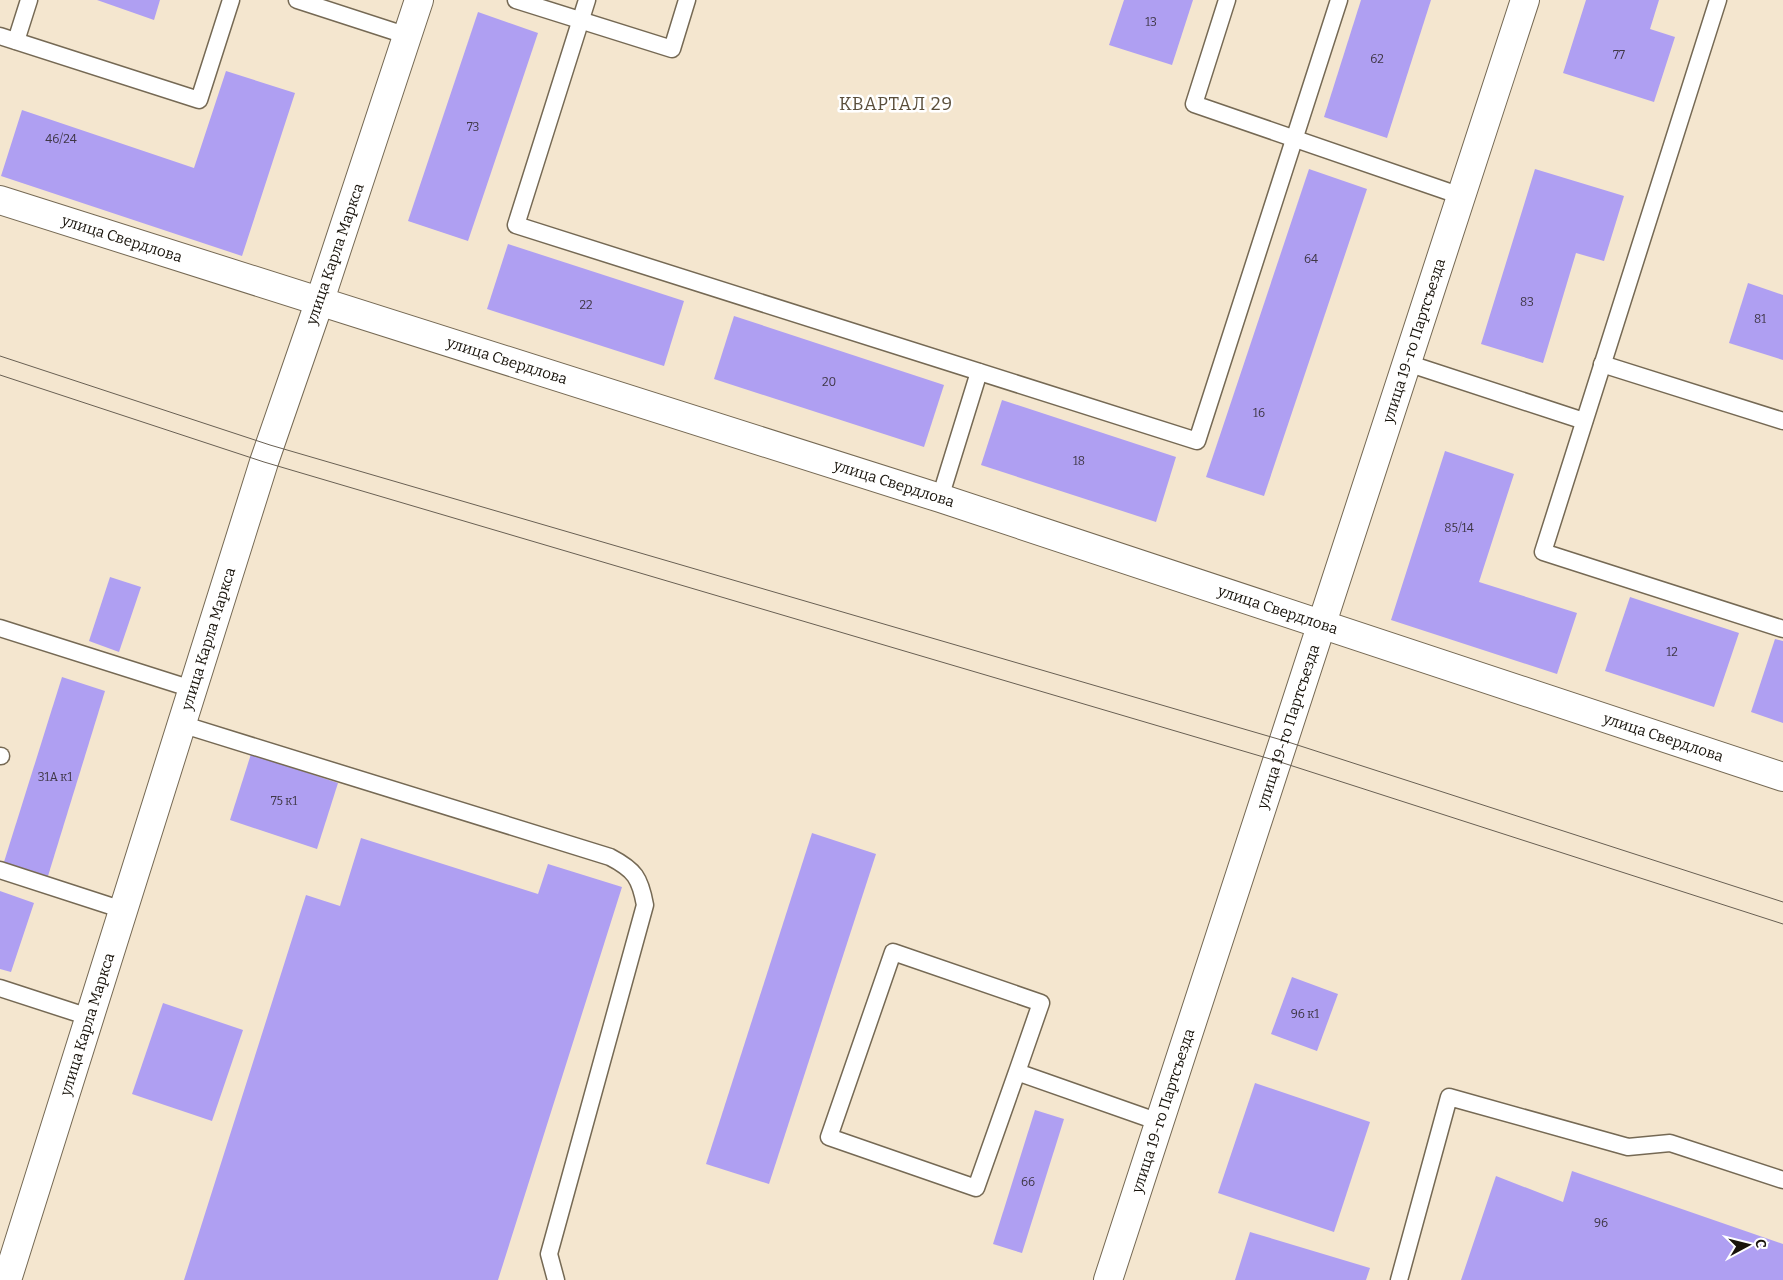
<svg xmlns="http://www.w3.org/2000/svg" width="1783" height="1280" viewBox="0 0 1783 1280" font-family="Bitter,serif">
<rect width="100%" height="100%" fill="#f4e6cf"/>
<g fill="#af9ff2">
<polygon points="97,0 160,0 154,20"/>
<polygon points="1124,0 1193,0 1172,65 1109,45"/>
<polygon points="1361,0 1431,0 1387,138 1324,117"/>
<polygon points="1586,0 1659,0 1650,29 1675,37 1654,102 1563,73"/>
<polygon points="478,12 538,33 468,241 408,221"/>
<polygon points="226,71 295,93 242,256 1,176 22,110 194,168"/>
<polygon points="1309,169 1367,189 1264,496 1206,477"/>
<polygon points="1535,169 1624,196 1604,261 1576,253 1543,363 1481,344"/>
<polygon points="508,244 684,301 664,366 487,309"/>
<polygon points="1748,283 1783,295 1783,360 1729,343"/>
<polygon points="734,316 944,385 924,447 714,379"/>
<polygon points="1002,400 1176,457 1156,522 981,465"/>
<polygon points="1445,451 1514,474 1479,582 1577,613 1557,674 1391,620"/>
<polygon points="110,577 141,587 119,652 89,641"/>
<polygon points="1630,597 1739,633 1714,707 1605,671"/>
<polygon points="1775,639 1783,641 1783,723 1751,712"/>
<polygon points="62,677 105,691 48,876 4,862"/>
<polygon points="251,754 338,783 317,849 230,820"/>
<polygon points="812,833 876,854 769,1184 706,1164"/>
<polygon points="361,838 538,894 548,864 622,887 498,1280 184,1280 306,895 340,906"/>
<polygon points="0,891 34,903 11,972 0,969"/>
<polygon points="1292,977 1338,994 1317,1051 1271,1034"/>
<polygon points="163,1003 243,1030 212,1121 132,1094"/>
<polygon points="1255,1083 1370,1122 1334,1232 1218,1193"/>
<polygon points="1035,1110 1064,1119 1022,1253 993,1244"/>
<polygon points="1572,1171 1783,1244 1783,1280 1461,1280 1496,1176 1563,1202"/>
<polygon points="1250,1232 1370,1268 1366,1280 1235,1280"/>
</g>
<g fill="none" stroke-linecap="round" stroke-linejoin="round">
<g stroke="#756954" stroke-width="19">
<g id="service">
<polyline points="297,0 408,36"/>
<polyline points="516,0 672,49 687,0"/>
<polyline points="587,0 516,225 1197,441 1339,0"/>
<polyline points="1227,0 1194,104 1461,196"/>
<polyline points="1718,0 1543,552 1783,629"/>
<polyline points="0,36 199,100 231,0"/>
<polyline points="16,41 29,0"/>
<polyline points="1407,363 1584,421"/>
<polyline points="1602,364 1783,421"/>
<polyline points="940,498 979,372"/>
<polyline points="0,628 192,689"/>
<path d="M 181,724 L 610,857 C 635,870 640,878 645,905 L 549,1254 L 556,1280"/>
<polyline points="0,756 1,756"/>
<polyline points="0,870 123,910"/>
<polyline points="0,988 89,1017"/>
<polyline points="1017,1072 976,1188 829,1137 893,952 1041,1003 1017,1072 1159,1122"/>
<polyline points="1399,1280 1449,1097 1628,1147 1670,1143 1783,1180"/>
</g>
</g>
<g stroke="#756954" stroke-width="30">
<g id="minor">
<path id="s1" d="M 7,1280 L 264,462 L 320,300"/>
<path id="s2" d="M 1108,1280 L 1525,0"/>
</g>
</g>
<g stroke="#756954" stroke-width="30">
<g id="tertiary">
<path id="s3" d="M 0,200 L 940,498 L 1783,777"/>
<polyline points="320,300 419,0"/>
</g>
</g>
<use href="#service" stroke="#fff" stroke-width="16"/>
<use href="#minor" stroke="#fff" stroke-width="28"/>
<use href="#tertiary" stroke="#fff" stroke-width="28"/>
<g stroke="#696053" stroke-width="1">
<polyline points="0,356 270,445 1285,741 1783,902"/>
<polyline points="0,375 264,462 1277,761 1783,924"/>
</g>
</g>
<g text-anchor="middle" stroke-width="5" stroke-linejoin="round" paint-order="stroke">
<g font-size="12" fill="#3e3645">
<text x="1151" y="26">13</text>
<text x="1619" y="59">77</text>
<text x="1377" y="63">62</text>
<text x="473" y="131">73</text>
<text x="61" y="143">46/24</text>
<text x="1311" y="263">64</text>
<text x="1527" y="306">83</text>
<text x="586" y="309">22</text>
<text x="1760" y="323">81</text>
<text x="829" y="386">20</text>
<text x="1259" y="417">16</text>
<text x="1079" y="465">18</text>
<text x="1459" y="532">85/14</text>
<text x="1672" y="656">12</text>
<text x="55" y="781">31А к1</text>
<text x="284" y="805">75 к1</text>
<text x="1305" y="1018">96 к1</text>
<text x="1028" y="1186">66</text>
<text x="1601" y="1227">96</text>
</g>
<g font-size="15" fill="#18130b" stroke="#fff">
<text dy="5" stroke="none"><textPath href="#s3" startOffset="128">улица Свердлова</textPath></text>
<text transform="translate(335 254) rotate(-71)" y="5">улица Карла Маркса</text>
<text dy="5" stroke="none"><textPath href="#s2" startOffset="988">улица 19-го Партсъезда</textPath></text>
<text dy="5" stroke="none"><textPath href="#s3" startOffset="532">улица Свердлова</textPath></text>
<text dy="5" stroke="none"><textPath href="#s3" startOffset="938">улица Свердлова</textPath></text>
<text dy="5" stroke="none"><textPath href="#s3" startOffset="1342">улица Свердлова</textPath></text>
<text dy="5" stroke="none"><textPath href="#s1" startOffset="672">улица Карла Маркса</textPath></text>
<text dy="5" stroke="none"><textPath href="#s2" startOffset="582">улица 19-го Партсъезда</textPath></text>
<text dy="5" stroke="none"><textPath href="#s3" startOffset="1748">улица Свердлова</textPath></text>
<text dy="5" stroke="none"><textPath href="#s1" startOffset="268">улица Карла Маркса</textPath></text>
<text dy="5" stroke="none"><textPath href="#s2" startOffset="178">улица 19-го Партсъезда</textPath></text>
</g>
<g font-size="18" letter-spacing="1" fill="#5a4e3a" stroke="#fff">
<text x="896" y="110">КВАРТАЛ 29</text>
</g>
</g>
<g transform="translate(1748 1245) rotate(83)" stroke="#ffffff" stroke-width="4" paint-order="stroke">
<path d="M0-4L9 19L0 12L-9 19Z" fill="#18130b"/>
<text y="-8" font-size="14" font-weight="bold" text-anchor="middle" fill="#18130b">С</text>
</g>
</svg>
